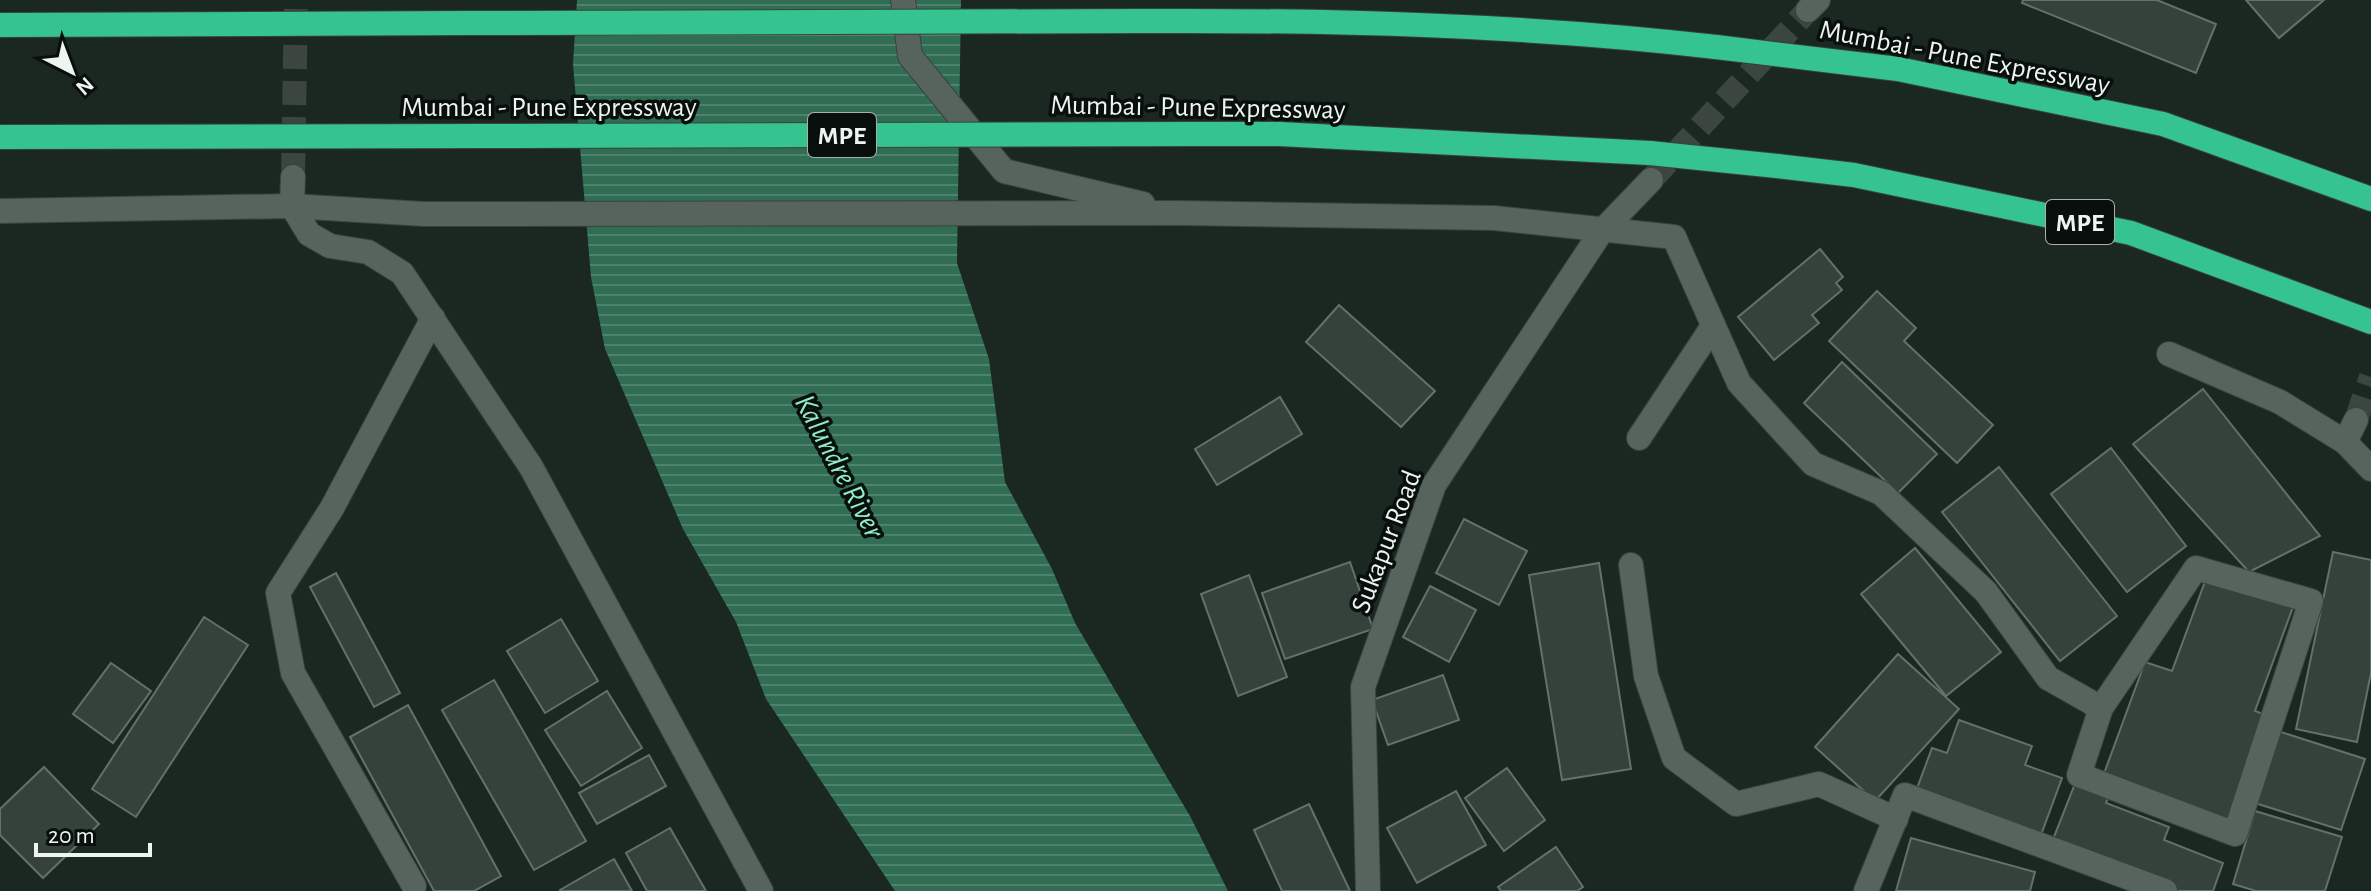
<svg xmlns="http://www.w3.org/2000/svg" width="2371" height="891" viewBox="0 0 2371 891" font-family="'Alegreya Sans',sans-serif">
<defs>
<pattern id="water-rules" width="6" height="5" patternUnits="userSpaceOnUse" patternTransform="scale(2)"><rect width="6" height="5" fill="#306d53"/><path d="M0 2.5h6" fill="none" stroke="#4e826c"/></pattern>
</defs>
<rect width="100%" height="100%" fill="#1b2721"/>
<polygon fill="url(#water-rules)" points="577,0 961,0 957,263 989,359 1005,482 1052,569 1075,623 1190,816 1228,891 895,891 766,699 736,622 683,529 605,349 591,277 573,64"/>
<g fill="#35423b" stroke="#63716a" stroke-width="2">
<polygon points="2023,0 2157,0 2216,24 2196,73 2022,3"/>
<polygon points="2246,0 2324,0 2279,38"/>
<polygon points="1820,249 1843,277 1836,283 1842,290 1812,315 1819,323 1774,360 1738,317"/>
<polygon points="1877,291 1916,328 1904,341 1993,425 1957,463 1829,341"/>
<polygon points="1339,305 1435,391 1401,427 1306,342"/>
<polygon points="1842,362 1937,454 1898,493 1804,403"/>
<polygon points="2203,389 2320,536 2249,572 2133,444"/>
<polygon points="1280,397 1302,434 1217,485 1195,449"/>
<polygon points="2111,448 2186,546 2127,592 2051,494"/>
<polygon points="1999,467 2117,616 2060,661 1942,512"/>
<polygon points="1464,519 1527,551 1499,605 1436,573"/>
<polygon points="1915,548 2001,652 1946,696 1861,594"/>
<polygon points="2333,552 2371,560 2371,673 2357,742 2296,729"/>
<polygon points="1350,562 1373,629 1285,659 1262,593"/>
<polygon points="1599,563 1631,769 1562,780 1529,575"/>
<polygon points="336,573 400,693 374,707 310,587"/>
<polygon points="1249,575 1287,677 1238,696 1201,594"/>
<polygon points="2207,576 2293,607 2255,711 2266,715 2226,824 2102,779 2145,662 2172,671"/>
<polygon points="1430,586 1476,610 1449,662 1403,637"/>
<polygon points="204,617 248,645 136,817 92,789"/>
<polygon points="561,619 598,681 545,713 507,651"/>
<polygon points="1898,654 1959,709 1875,801 1815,747"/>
<polygon points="111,663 151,691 113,743 73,714"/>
<polygon points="1443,675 1459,720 1388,745 1372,700"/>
<polygon points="494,680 586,841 534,870 442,710"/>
<polygon points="607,691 642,748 581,786 545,730"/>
<polygon points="408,705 501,876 474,891 434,891 350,737"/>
<polygon points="1959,720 2032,746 2025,765 2062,778 2041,835 1916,791 1932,748 1947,753"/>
<polygon points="2278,731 2365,759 2341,830 2255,803"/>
<polygon points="649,755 666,786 597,824 579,793"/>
<polygon points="44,767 99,824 43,878 0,835 0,809"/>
<polygon points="1507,768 1545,820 1504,851 1465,798"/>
<polygon points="2078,776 2111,790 2106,803 2169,827 2164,840 2223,863 2213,891 2171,891 2050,847"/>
<polygon points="1456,791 1486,845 1417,883 1387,828"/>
<polygon points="1309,804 1350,891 1282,891 1254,830"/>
<polygon points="2255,811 2342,837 2325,891 2256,891 2233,884"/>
<polygon points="670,828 706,891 647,891 626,853"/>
<polygon points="1911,838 2035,872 2030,891 1896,891"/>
<polygon points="1556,847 1583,887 1577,891 1501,891 1498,887"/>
<polygon points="614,859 632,891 560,891 560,890"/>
</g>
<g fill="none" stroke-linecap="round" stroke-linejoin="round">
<g stroke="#3b4640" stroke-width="24" stroke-dasharray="24 12" stroke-linecap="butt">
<polyline points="293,177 296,0"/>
<polyline points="1651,180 1808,10"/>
<polyline points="2356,420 2371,377"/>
</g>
<g stroke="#39423e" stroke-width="26">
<g id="minor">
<polyline points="903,0 910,56 1004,171 1143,204"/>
<polyline points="1808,10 1818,0"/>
<polyline points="293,177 292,206 309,234 330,246 368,252 402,273 531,467 761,891"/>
<polyline points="0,211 292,206 424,214 1180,213 1494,218 1674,237 1739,383 1813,464 1881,493 1986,592 2048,678 2101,708 2079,775 2235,834 2311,601 2196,568 2101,708"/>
<polyline points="2169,354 2280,402 2345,442"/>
<polyline points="2356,420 2345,442 2371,469"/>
<polyline points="1639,438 1713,326"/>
<polyline points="1631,565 1646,676 1674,758 1736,804 1819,784 1896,819"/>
<polyline points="414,886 293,673 278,593 332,508 433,318"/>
<polyline points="1368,891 1363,687 1434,485 1601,232 1651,180"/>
<polyline points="1866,891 1905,795 2165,891"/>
</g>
</g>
<g stroke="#39423e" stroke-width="26">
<g id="highway">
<path d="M 1143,21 C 1334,20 1527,25 1716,47"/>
<polyline points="0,25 470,23"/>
<polyline points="1898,69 2163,124 2371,199"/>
<polyline points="1195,134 1279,134 1650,153"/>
<polyline points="0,137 489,136"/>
<polyline points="1777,166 1854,175 2131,233 2371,322"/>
</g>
</g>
<use href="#minor" stroke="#57645d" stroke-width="24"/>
<use href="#highway" stroke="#35c48f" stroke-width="24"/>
<g stroke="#39423e" stroke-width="26" stroke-linecap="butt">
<g id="highway-bridge">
<polyline points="470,23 1143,21"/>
<polyline points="1716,47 1898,69"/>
<polyline points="489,136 1195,134"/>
<polyline points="1650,153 1777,166"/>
</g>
</g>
<use href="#highway-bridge" stroke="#35c48f" stroke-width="24"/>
</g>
<g text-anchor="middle" stroke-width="7" stroke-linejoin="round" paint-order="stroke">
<g fill="#090f0c" stroke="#a9b0ac" stroke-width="2">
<rect x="808" y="113" width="68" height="44" rx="6"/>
<rect x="2046" y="200" width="68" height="44" rx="6"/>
</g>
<g font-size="26" font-weight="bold" fill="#eef5f1">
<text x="842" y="144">MPE</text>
<text x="2080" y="231">MPE</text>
</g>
<g font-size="28" fill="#eef5f1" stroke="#090f0c">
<text transform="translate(1965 56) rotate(11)" y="10">Mumbai - Pune Expressway</text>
<text x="549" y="116">Mumbai - Pune Expressway</text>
<text transform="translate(1198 106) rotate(1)" y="10">Mumbai - Pune Expressway</text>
<text transform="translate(1385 541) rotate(-69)" y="10">Sukapur Road</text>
</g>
<g font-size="30" font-style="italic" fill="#90ecc2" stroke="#090f0c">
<text transform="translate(840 466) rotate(62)" y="10">Kalundre River</text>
</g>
</g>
<g transform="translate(72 72) rotate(138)" stroke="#090f0c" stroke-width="6" paint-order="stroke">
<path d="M0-6L14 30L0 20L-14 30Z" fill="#eef5f1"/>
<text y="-12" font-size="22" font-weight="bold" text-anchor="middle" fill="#eef5f1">N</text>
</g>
<path d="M36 843v12h114v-12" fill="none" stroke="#eef5f1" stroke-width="4"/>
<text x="48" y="843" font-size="24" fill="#eef5f1" stroke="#090f0c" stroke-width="6" paint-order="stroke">20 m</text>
</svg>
